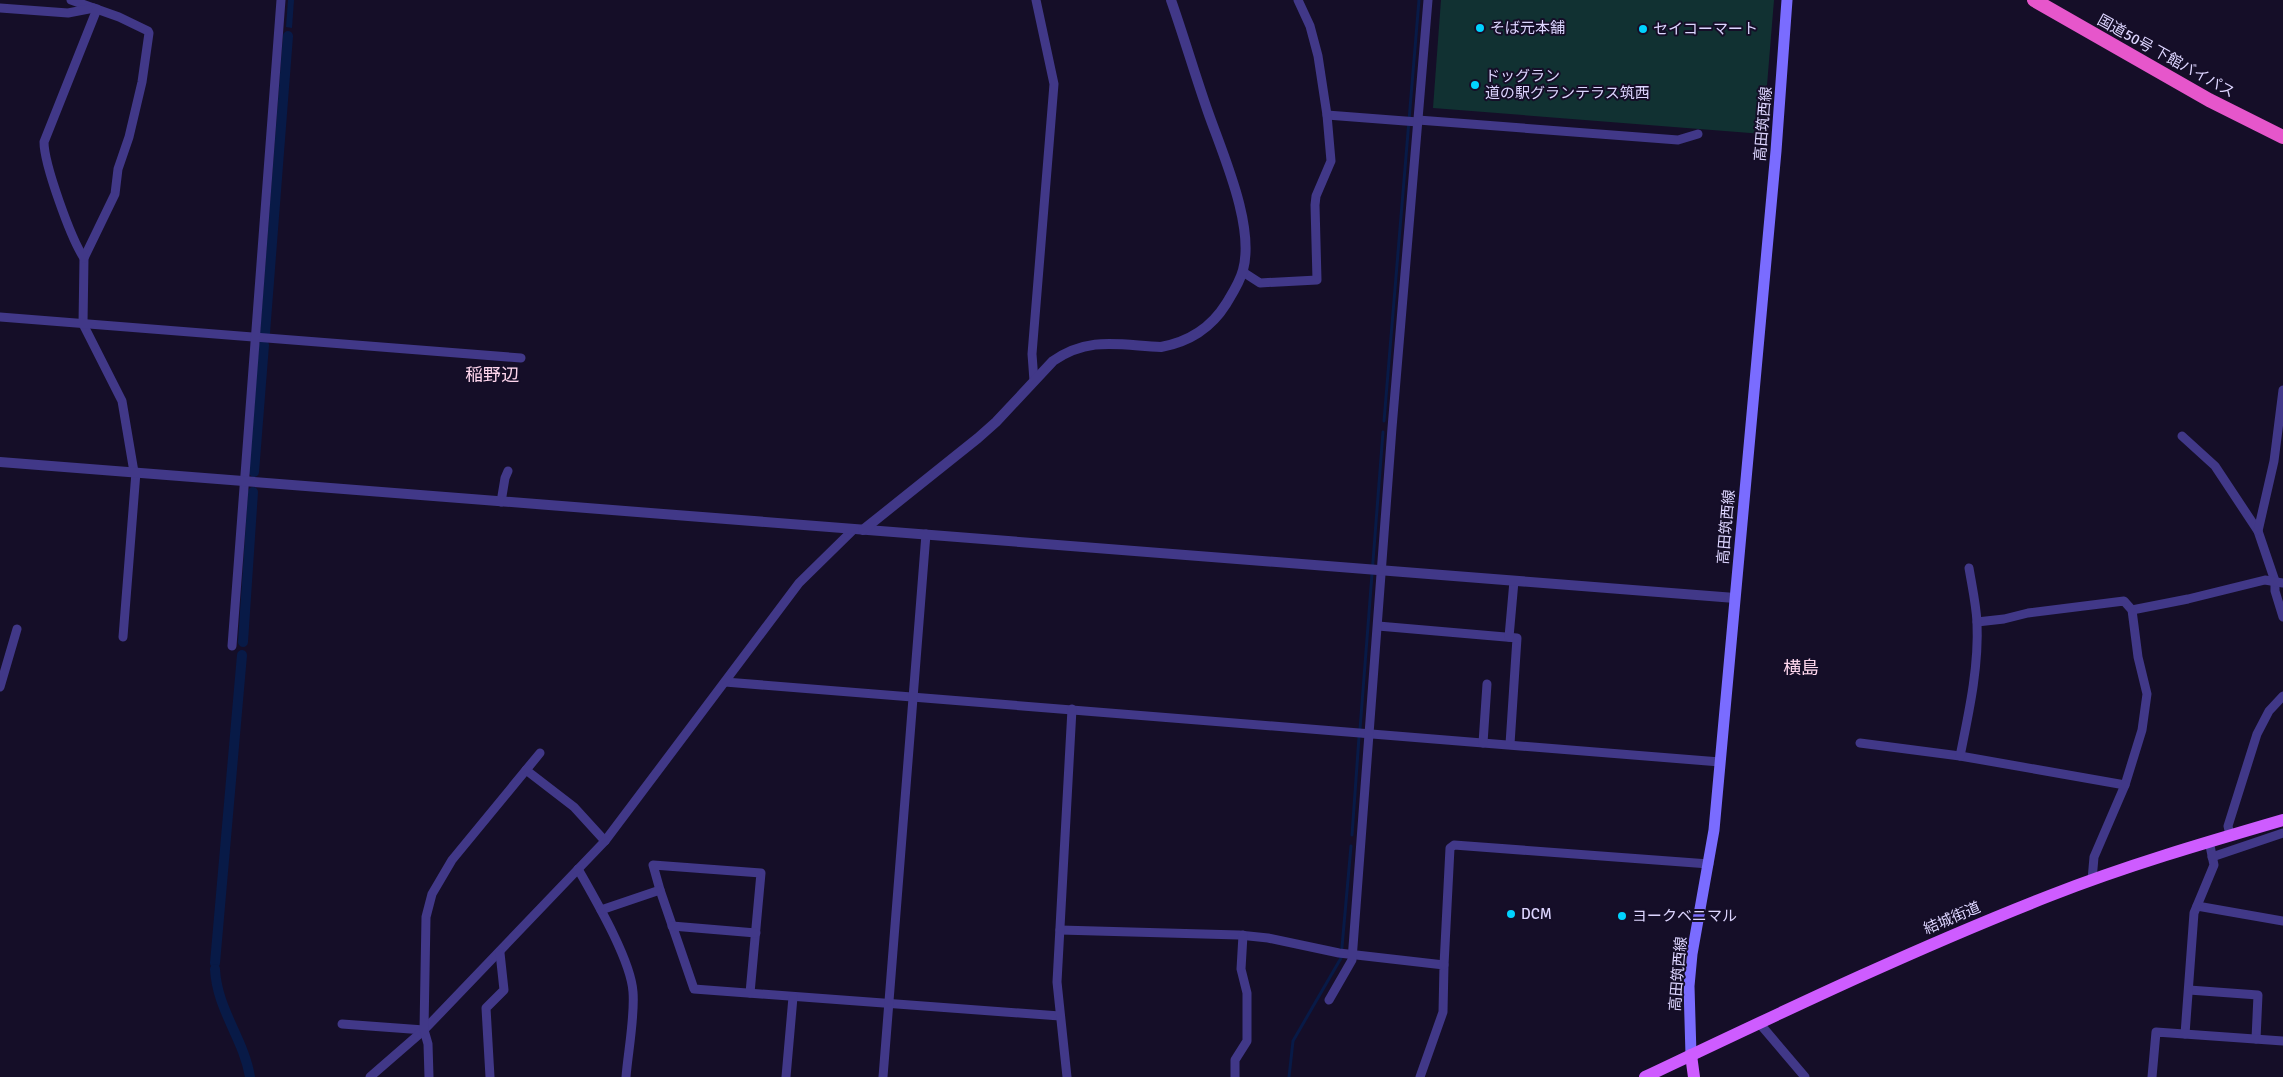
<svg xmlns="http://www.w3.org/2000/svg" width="2283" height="1077" viewBox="0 0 2283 1077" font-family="Signika,'Noto Sans JP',sans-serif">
<rect width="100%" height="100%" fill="#150e28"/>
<polygon fill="#113132" points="1441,0 1774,0 1763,134 1433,108"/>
<polygon fill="#081a47" points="288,0 294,0 292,28 286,27"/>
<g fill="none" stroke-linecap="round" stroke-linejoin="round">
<g stroke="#081a47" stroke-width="3">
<polyline points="1384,421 1419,0"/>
<polyline points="1360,729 1383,432"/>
<polyline points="1352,835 1359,737"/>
<polyline points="1289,1077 1293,1041 1341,958 1351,846"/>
</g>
<g stroke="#081a47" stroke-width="10">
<polyline points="265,333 288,36"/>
<polyline points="254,472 264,345"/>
<polyline points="243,642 253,492"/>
<polyline points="215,963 242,655"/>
<path d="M 215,969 C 217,1010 244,1039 250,1077"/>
</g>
<g stroke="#413888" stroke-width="9">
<polyline points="71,0 119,17 148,31 149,33 142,82 129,137 118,169 115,194 84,258 83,324 122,401 134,472"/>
<polyline points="0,8 68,13 94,8"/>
<polyline points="1327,115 1418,122"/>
<polyline points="1418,120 1678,140 1698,134"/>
<path d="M 84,258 C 71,239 44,164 44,142 L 97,9"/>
<polyline points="1243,272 1260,283 1317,280 1315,205 1316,196 1331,161 1327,115 1318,56 1310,26 1298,0"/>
<polyline points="0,317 521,358"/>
<polyline points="1034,381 1032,354 1054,84 1036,0"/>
<polyline points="2182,436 2215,466 2258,531 2275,581 2275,591 2283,617"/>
<polyline points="501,502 505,478 508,471"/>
<polyline points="2258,531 2274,461 2283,390"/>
<polyline points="2132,610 2188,599 2265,580 2283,583"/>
<polyline points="1977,622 2004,619 2028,613 2124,601 2132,610 2138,657 2147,694 2142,730 2125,785 2094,857 2092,880"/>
<polyline points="1378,626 1517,638 1510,744"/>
<polyline points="123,637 136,472"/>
<polyline points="1509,637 1514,581"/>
<polyline points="232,646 281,0"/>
<polyline points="725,682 1720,762"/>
<polyline points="0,687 17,629"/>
<polyline points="1483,743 1487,684"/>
<polyline points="1860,743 1960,756 2125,785"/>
<path d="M 1960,756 C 1969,712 1979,667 1977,622 C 1976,604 1972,586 1969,568"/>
<polyline points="526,770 574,807 605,841"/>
<polyline points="2230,835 2228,826 2257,734 2269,711 2283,696"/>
<polyline points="2212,857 2283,833"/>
<path d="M 578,869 C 595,899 631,960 633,992 C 635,1016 628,1052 626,1077"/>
<polyline points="660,890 653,865 761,873 750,993"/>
<polyline points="2197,906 2283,921"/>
<polyline points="601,910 660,890 694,989 1060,1016"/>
<polyline points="672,926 756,933"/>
<polyline points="1060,930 1239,935 1268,938 1339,953 1444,965 1443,1012 1420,1077"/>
<polyline points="1444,965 1450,848 1454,845 1709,864"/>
<polyline points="2189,990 2258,995 2256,1039"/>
<polyline points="1329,1000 1352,960 1392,428 1428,0"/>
<polyline points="342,1024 424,1030"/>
<polyline points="1760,1024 1805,1077"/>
<polyline points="2185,1034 2194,913 2214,865 2209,841"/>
<polyline points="370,1077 424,1030 605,841 799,583 854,529"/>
<polyline points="429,1077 428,1044 424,1030 426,917 432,894 452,860 540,753"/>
<polyline points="490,1077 486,1008 504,990 500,953"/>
<polyline points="786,1077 793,997"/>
<polyline points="883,1077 926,534"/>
<polyline points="1067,1077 1057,982 1072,709"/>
<polyline points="1235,1077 1235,1060 1247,1041 1247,993 1241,969 1243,935"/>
<polyline points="2152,1077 2156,1032 2283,1041"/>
</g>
<g stroke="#413888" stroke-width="10">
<polyline points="0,462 1735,598"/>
<path d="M 863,530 L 978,438 L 996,422 L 1053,361 C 1089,336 1119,345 1161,347 C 1188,342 1211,328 1226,304 C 1232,294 1240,282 1243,270 C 1255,226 1223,155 1208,112 C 1195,75 1184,37 1171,0"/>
</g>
<polyline stroke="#7a6cff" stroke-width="11" points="1691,1055 1689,986 1692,954 1714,830 1776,151 1787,0"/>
<g stroke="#ce5cff" stroke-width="12">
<polyline points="1691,1055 1694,1077"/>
<path d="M 1645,1077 C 1778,1014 1911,950 2049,896 C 2125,866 2204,843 2283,820"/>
</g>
<polyline stroke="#e656cb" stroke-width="14" points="2034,0 2209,100 2283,137"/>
</g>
<g fill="#01d3ff" stroke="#150e28" stroke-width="2">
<circle cx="1480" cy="28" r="5"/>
<circle cx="1643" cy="29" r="5"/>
<circle cx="1475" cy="85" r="5"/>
<circle cx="1511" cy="914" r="5"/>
<circle cx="1622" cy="916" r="5"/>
</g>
<g text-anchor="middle" stroke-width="4" stroke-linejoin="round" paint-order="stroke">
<g font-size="15" fill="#ddd5ff" stroke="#150e28" text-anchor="start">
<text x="1490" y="33">そば元本舗</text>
<text x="1653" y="34">セイコーマート</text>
<text x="1485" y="81">ドッグラン<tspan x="1485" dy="17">道の駅グランテラス筑西</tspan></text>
<text x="1521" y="919">DCM</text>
<text x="1632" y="921">ヨークベニマル</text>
</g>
<g font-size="15" fill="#ddd5ff" stroke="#150e28">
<text transform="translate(2166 56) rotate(29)" y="5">国道50号 下館バイパス</text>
<text transform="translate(1763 124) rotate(-85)" y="5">高田筑西線</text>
<text transform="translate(1726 527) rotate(-85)" y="5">高田筑西線</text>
<text transform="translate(1952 918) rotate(-23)" y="5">結城街道</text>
<text transform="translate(1678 974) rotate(-85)" y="5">高田筑西線</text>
</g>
<g font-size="18" fill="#ffd7ee" stroke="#150e28">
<text x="492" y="381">稲野辺</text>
<text x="1801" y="674">横島</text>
</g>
</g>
</svg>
